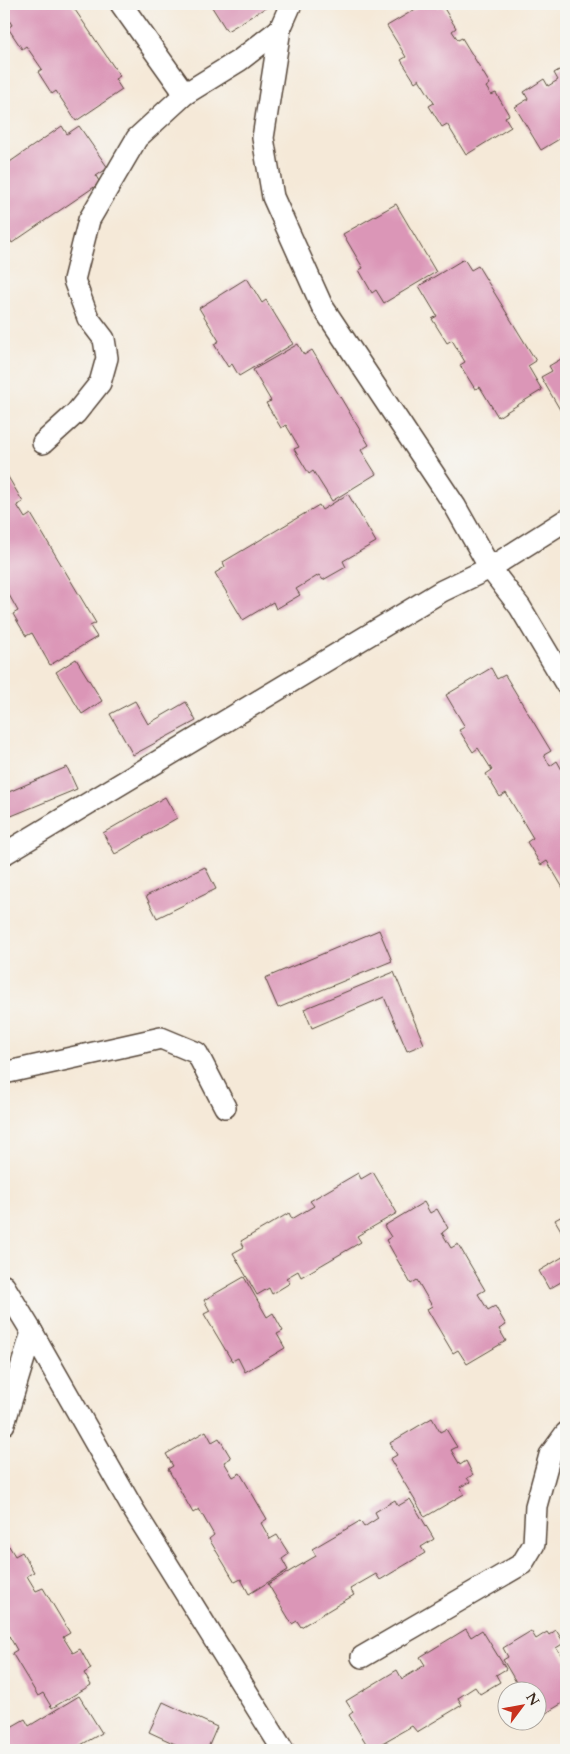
<svg xmlns="http://www.w3.org/2000/svg" width="570" height="1754" viewBox="0 0 570 1754" font-family="Cardo,serif">
<rect width="100%" height="100%" fill="#f6f6f2"/>
<filter id="ink" filterUnits="userSpaceOnUse"><feTurbulence type="fractalNoise" baseFrequency=".02" numOctaves="2"/><feDisplacementMap in="SourceGraphic" scale="10" xChannelSelector="R" yChannelSelector="G"/><feConvolveMatrix kernelMatrix="1 2 1 2 8 2 1 2 1" color-interpolation-filters="sRGB"/></filter>
<filter id="wash" filterUnits="userSpaceOnUse"><feTurbulence type="fractalNoise" baseFrequency=".0096" numOctaves="4" result="noise"/><feDisplacementMap in="SourceGraphic" scale="20" xChannelSelector="R" yChannelSelector="G"/><feGaussianBlur stdDeviation="1.12" result="paint"/><feColorMatrix in="noise" values="0 0 0 0 0 0 0 0 0 0 0 0 0 0 0 0 0 1.4 0 .05"/><feComposite in="paint" operator="in"/></filter>
<g filter="url(#wash)">
<rect width="100%" height="100%" fill="#f5e9d8"/>
<g id="blocks">
<g fill="#db96b7">
<polygon points="4,4 71,4 120,76 115,79 122,90 76,121 56,91 52,94 38,72 42,69 26,46 22,49 8,28 12,25 4,12"/>
<polygon points="210,4 272,4 227,31"/>
<polygon points="424,4 436,4 438,8 442,5 456,28 452,31 458,40 462,38 490,84 486,87 491,95 496,93 509,115 505,117 511,127 466,155 447,124 442,127 429,106 434,103 419,79 415,82 401,60 406,57 387,26"/>
<polygon points="566,66 566,135 541,150 515,107 528,99 524,92 544,79 548,86 558,80 554,73"/>
<polygon points="62,126 67,134 79,126 108,168 96,176 100,183 12,243 8,236 4,239 4,166"/>
<polygon points="396,204 436,272 384,303 376,290 372,293 359,270 363,268 343,234"/>
<polygon points="464,259 471,270 478,266 536,361 528,366 542,390 498,417 480,387 475,389 460,365 465,362 452,340 447,343 432,319 437,316 419,286"/>
<polygon points="247,278 262,303 266,300 293,344 239,376 232,364 228,367 214,344 219,341 199,308"/>
<polygon points="298,344 304,355 312,350 369,445 361,450 376,474 332,501 313,471 309,474 294,449 299,447 286,425 281,428 266,403 271,401 253,370"/>
<polygon points="566,356 566,420 541,377 552,371 549,366"/>
<polygon points="4,470 23,502 17,505 25,518 31,514 96,623 90,626 97,637 50,665 32,633 26,636 13,614 18,611 4,586"/>
<polygon points="348,494 376,542 343,561 346,567 323,580 319,575 296,589 300,595 276,609 273,602 243,620 215,573 225,567 223,562 319,505 322,510"/>
<polygon points="76,659 102,701 82,714 56,672"/>
<polygon points="491,668 497,679 505,675 551,751 544,755 550,766 557,761 566,777 566,785 563,787 566,792 566,893 547,861 541,865 527,842 533,838 506,793 500,797 486,774 492,770 478,748 473,752 459,730 465,727 446,695"/>
<polygon points="135,701 148,724 186,702 196,721 133,755 110,714"/>
<polygon points="67,767 77,789 4,819 4,794"/>
<polygon points="165,797 177,818 115,854 103,833"/>
<polygon points="205,867 216,889 157,918 146,896"/>
<polygon points="379,930 392,961 278,1008 265,978"/>
<polygon points="394,972 424,1044 407,1051 384,997 312,1028 304,1009"/>
<polygon points="373,1172 397,1213 357,1236 361,1242 301,1277 298,1271 286,1278 290,1283 272,1294 269,1288 257,1295 233,1253 244,1247 241,1241 289,1213 292,1219 314,1206 310,1201 358,1173 361,1179"/>
<polygon points="424,1202 430,1213 437,1209 448,1228 442,1233 451,1248 458,1244 485,1290 478,1294 488,1310 495,1306 506,1325 499,1329 506,1341 467,1364 458,1350 453,1353 427,1309 432,1306 417,1280 411,1284 386,1240 391,1237 384,1226"/>
<polygon points="566,1214 566,1239 555,1220"/>
<polygon points="566,1255 566,1279 549,1289 539,1271"/>
<polygon points="244,1277 267,1317 273,1313 283,1331 277,1334 285,1348 245,1372 238,1358 232,1361 204,1314 210,1311 204,1300"/>
<polygon points="432,1418 440,1432 446,1429 457,1447 451,1450 460,1465 466,1461 473,1475 467,1478 470,1482 460,1487 464,1494 425,1517 390,1459 397,1455 390,1443"/>
<polygon points="206,1431 212,1442 219,1438 231,1458 224,1462 233,1477 240,1473 267,1519 261,1523 270,1539 277,1535 289,1554 282,1559 288,1570 249,1594 241,1579 235,1582 209,1539 214,1535 199,1509 193,1513 168,1469 173,1466 166,1454"/>
<polygon points="410,1499 434,1539 421,1547 425,1553 380,1580 376,1574 350,1589 354,1595 301,1627 297,1621 292,1624 268,1584 316,1556 312,1549 360,1521 364,1527 378,1518 375,1512 395,1500 398,1506"/>
<polygon points="9,1546 15,1556 22,1552 34,1572 27,1576 36,1591 43,1588 70,1633 63,1637 73,1653 80,1649 91,1669 84,1673 91,1685 52,1708 43,1693 38,1696 12,1653 17,1650 4,1627 4,1549"/>
<polygon points="466,1629 471,1637 482,1630 506,1669 496,1675 500,1682 480,1694 475,1687 458,1698 462,1705 417,1732 412,1726 370,1750 349,1715 353,1712 346,1701 397,1670 402,1679 425,1665 420,1657"/>
<polygon points="556,1630 564,1643 556,1648 566,1661 566,1701 543,1715 538,1706 538,1692 522,1692 503,1660 508,1657 503,1648 531,1631 536,1639 547,1632 549,1635"/>
<polygon points="79,1696 102,1733 79,1746 81,1750 4,1750 4,1731 25,1719 29,1726"/>
<polygon points="163,1702 217,1727 207,1750 188,1750 149,1732"/>
<polygon points="387,1742 391,1750 374,1750"/>
</g>
</g>
</g>
<g filter="url(#ink)">
<use href="#blocks" fill-opacity="0" stroke="#57473a" stroke-width="1"/>
<g fill="none" stroke-linecap="round" stroke-linejoin="round">
<g stroke="#57473a" stroke-width="24">
<g id="street">
<polyline points="121,4 185,94"/>
<polyline points="291,4 280,29 263,138 273,197 322,306 455,506 490,568 566,520"/>
<polyline points="43,443 76,413 100,383 107,358 104,339 88,318 74,280 89,220 137,138 185,94 240,60 280,29"/>
<polyline points="4,854 442,591 490,568 520,607 566,684"/>
<polyline points="4,1073 161,1038 197,1053 225,1107"/>
<polyline points="4,1286 32,1332 133,1509 283,1750"/>
<polyline points="4,1424 32,1332"/>
<polyline points="362,1657 522,1564 534,1544 536,1506 550,1455 566,1433"/>
</g>
</g>
<use href="#street" stroke="#fff" stroke-width="21"/>
</g>
</g>
<rect width="570" height="1754" fill="none" stroke="#f6f6f2" stroke-width="20"/>
<g transform="translate(522 1706) rotate(58)"><circle r="24" fill="#f6f6f2" stroke="#aba49d"/>
<path d="M0-4L9 19L0 12L-9 19Z" fill="#c8321e"/>
<text y="-8" font-size="14" font-weight="bold" text-anchor="middle" fill="#3b2a1e">N</text>
</g>
</svg>
